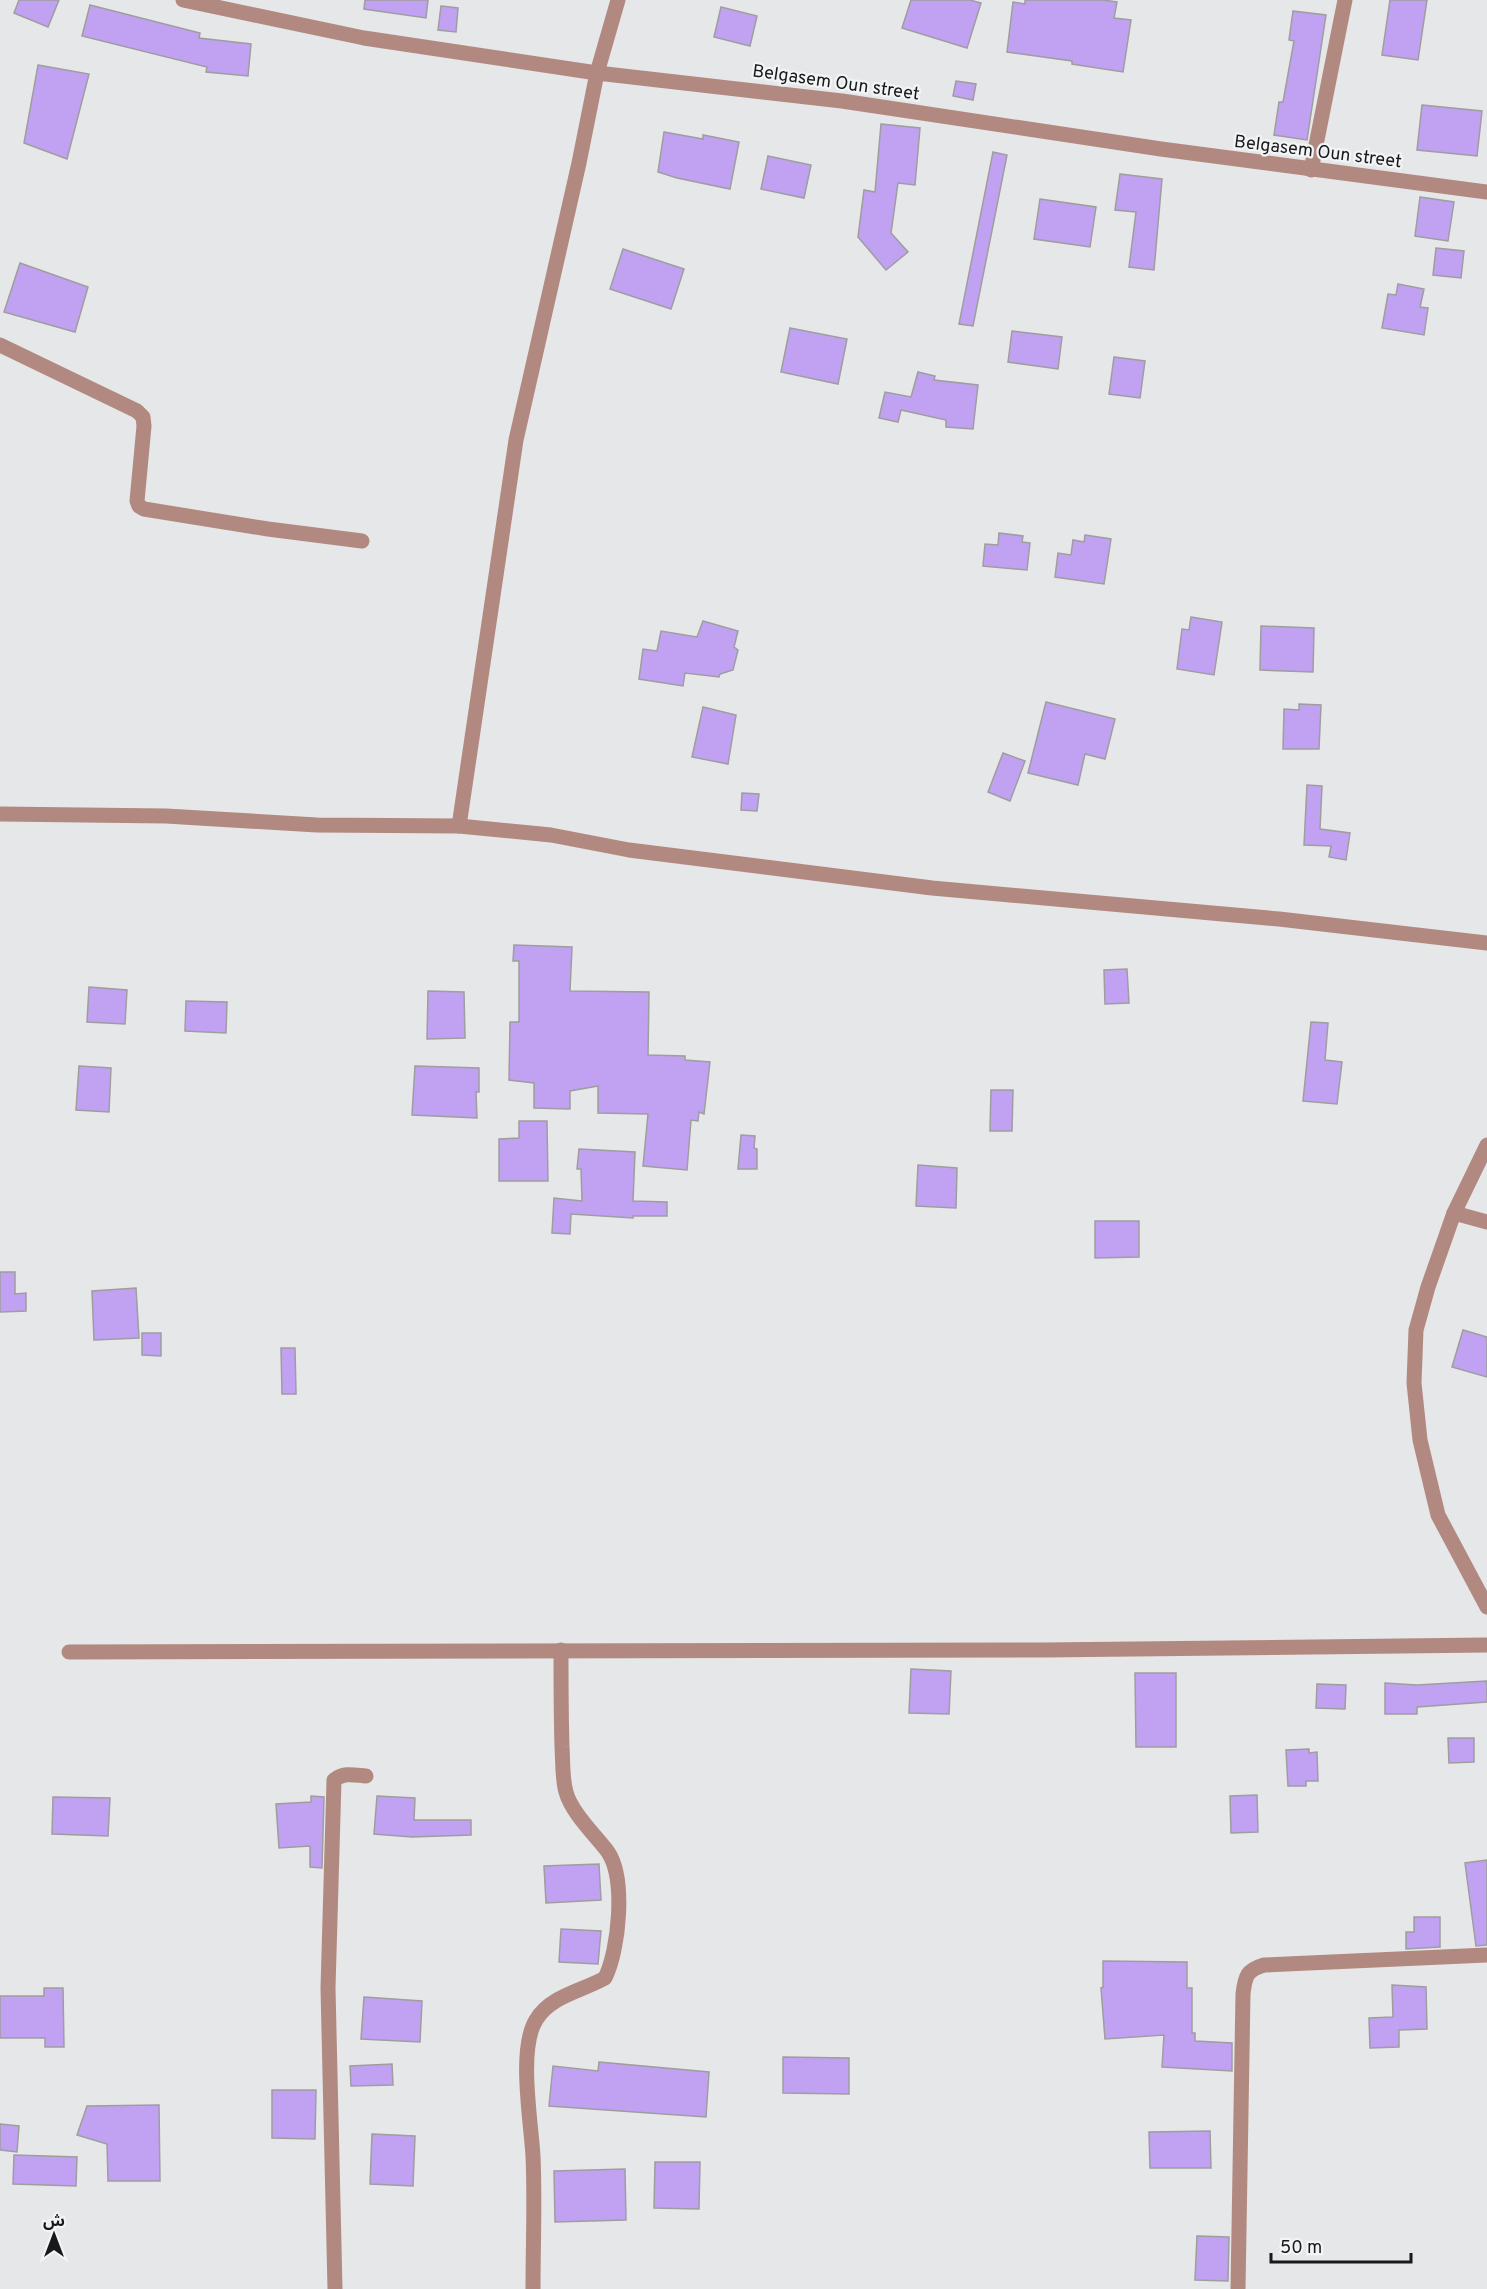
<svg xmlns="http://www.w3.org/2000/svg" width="1487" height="2289" viewBox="0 0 1487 2289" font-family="Overpass,'Noto Sans Arabic',sans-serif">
<rect width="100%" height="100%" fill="#e5e7e8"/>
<g fill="#c1a2f2" stroke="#9e9d9f" stroke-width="1.5">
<polygon points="19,0 59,0 48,27 14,13"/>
<polygon points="365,0 428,0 426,18 364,9"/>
<polygon points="911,0 970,0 981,3 967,48 902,28"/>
<polygon points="1025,0 1103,0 1117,2 1114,18 1131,20 1123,72 1072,64 1072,61 1007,52 1013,2 1025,4"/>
<polygon points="1390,0 1427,0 1418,60 1382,55"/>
<polygon points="90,5 200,33 199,38 251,44 248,76 206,72 207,67 82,36"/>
<polygon points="441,6 458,8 456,32 438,30"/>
<polygon points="721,7 757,16 750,46 714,37"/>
<polygon points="1293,11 1326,15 1307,140 1274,135 1279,102 1283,102 1294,41 1289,40"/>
<polygon points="38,65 89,74 67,159 24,143"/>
<polygon points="956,81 976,84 973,100 953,96"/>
<polygon points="1422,105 1482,111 1477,156 1417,150"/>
<polygon points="881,124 920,128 915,185 898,183 891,233 908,252 886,270 858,237 864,190 875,192"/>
<polygon points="664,132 703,139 703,135 739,142 730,189 677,178 658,172"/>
<polygon points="993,152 1007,155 973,326 959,324"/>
<polygon points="768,156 811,165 804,198 761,189"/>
<polygon points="1120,174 1162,179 1154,270 1129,267 1136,212 1115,210"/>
<polygon points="1420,197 1454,202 1448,241 1415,236"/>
<polygon points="1040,199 1096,207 1090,247 1034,239"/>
<polygon points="1436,248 1464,251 1461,278 1433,275"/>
<polygon points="623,249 684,269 671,309 610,289"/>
<polygon points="20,263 88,287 75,332 4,312"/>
<polygon points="1398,284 1424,289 1420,307 1428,308 1424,335 1382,328 1388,294 1396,295"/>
<polygon points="790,328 847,339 838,384 781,372"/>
<polygon points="1012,331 1062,337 1058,369 1008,362"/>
<polygon points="1114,357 1145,361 1140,398 1109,394"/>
<polygon points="918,372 935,376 934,380 978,385 973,429 946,427 946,420 901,410 898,422 879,418 885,392 911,397"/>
<polygon points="999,533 1023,536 1022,542 1030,543 1027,570 983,566 985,544 998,545"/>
<polygon points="1085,535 1111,539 1104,584 1055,577 1058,553 1071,555 1073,540 1084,542"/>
<polygon points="1191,617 1222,622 1214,675 1177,669 1182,629 1189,630"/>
<polygon points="703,621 738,631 734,647 738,650 733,670 720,674 719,677 685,673 683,686 639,679 643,649 657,651 661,631 697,637"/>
<polygon points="1261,626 1314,628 1313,672 1260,670"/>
<polygon points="1046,702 1115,719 1105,759 1085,754 1078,785 1028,773"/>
<polygon points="1299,704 1321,705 1319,749 1283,749 1284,709 1299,710"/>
<polygon points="703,707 736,715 728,764 692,757"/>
<polygon points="1003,753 1025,761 1010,801 988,792"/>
<polygon points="1307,785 1322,786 1320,829 1350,833 1346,860 1329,857 1331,846 1304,845"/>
<polygon points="742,793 759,794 757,811 741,810"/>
<polygon points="514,945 572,947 570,991 649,992 648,1055 685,1056 685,1060 710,1062 704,1114 699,1112 698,1121 691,1120 687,1170 643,1166 648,1114 598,1113 598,1086 570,1091 570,1109 534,1108 534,1083 509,1080 510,1022 519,1022 519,961 513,961"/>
<polygon points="1127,969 1129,1003 1105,1004 1104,970"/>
<polygon points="89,987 127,990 125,1024 87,1022"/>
<polygon points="428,991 464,992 465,1038 427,1039"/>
<polygon points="186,1001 227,1002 226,1033 185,1031"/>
<polygon points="1311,1022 1328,1023 1325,1060 1342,1062 1337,1104 1303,1101"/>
<polygon points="79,1066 111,1068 109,1112 76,1110"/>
<polygon points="415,1066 479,1068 479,1092 476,1092 477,1118 412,1115"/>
<polygon points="991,1090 1013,1090 1012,1131 990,1131"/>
<polygon points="519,1121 547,1121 548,1181 499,1181 499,1139 519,1138"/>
<polygon points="741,1135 755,1136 754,1148 757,1149 757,1169 738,1169"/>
<polygon points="579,1149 635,1152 633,1201 667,1202 667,1216 633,1216 633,1218 571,1214 570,1234 552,1233 554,1198 582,1201 581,1169 577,1169"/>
<polygon points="918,1165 957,1168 956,1208 916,1206"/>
<polygon points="1095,1221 1139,1221 1139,1257 1095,1258"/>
<polygon points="0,1272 15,1272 15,1294 26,1293 26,1311 0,1312"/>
<polygon points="136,1288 139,1338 94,1340 92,1291"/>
<polygon points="1463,1330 1487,1337 1487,1377 1452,1367"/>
<polygon points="142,1333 161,1333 161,1356 142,1355"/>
<polygon points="281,1348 295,1348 296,1394 282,1394"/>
<polygon points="911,1669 951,1671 949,1714 909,1713"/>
<polygon points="1135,1673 1176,1673 1176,1747 1136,1747"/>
<polygon points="1487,1681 1487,1702 1417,1707 1417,1714 1385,1714 1385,1683 1417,1685"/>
<polygon points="1317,1684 1346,1685 1345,1709 1316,1708"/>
<polygon points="1448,1738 1474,1738 1474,1762 1449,1763"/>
<polygon points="1309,1749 1309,1753 1317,1752 1318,1781 1306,1781 1306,1786 1288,1786 1286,1750"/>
<polygon points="1257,1795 1258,1832 1231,1833 1230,1796"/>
<polygon points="311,1796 324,1797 322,1868 310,1867 310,1846 279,1848 276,1804 311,1802"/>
<polygon points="377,1796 415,1798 414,1820 471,1820 471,1835 412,1837 374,1834"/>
<polygon points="53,1797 110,1798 108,1836 52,1834"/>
<polygon points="1487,1860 1487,1945 1476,1946 1465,1863"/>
<polygon points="599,1864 601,1900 546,1903 544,1866"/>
<polygon points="1414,1917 1440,1917 1440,1947 1406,1949 1406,1932 1414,1932"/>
<polygon points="561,1929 601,1931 598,1964 559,1962"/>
<polygon points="1103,1961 1187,1962 1187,1988 1192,1988 1192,2033 1195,2033 1195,2041 1232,2043 1232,2071 1162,2067 1164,2035 1105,2039 1101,1988 1103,1987"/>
<polygon points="1392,1985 1426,1987 1427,2029 1399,2030 1399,2047 1370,2048 1369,2018 1393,2017"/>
<polygon points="44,1988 63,1988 64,2047 45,2047 45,2038 0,2038 0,1996 44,1996"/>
<polygon points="364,1997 422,2001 420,2042 361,2039"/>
<polygon points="783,2057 849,2058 849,2094 783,2093"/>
<polygon points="599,2062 709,2072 706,2117 549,2106 553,2066 598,2071"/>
<polygon points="392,2064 393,2085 351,2086 350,2066"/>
<polygon points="272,2090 316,2090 315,2139 272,2138"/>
<polygon points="159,2105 160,2181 108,2181 107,2144 77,2135 87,2106"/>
<polygon points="0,2124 19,2126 17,2152 0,2150"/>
<polygon points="1210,2131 1211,2168 1150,2168 1149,2132"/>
<polygon points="372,2134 415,2136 413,2186 370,2184"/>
<polygon points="14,2155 77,2157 76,2186 13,2184"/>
<polygon points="655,2162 700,2162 699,2209 654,2208"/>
<polygon points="625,2169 626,2220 555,2222 554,2171"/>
<polygon points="1197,2236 1229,2237 1228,2281 1195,2280"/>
</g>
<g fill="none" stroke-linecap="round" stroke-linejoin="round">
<g stroke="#b28981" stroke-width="15">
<polyline points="183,0 364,38 597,73 842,101 1161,149 1487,192"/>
<polyline points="1311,170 1345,0"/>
<polyline points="0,345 137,411 143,417 144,426 137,501 139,506 144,509 268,529 362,541"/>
<polyline points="0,814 166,816 317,825 459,826 551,835 629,850 932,888 1279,919 1487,943"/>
<polyline points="459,826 516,440 579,163 597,73 618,0"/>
<polyline points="1487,1145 1454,1213 1428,1287 1416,1330 1414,1383 1420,1440 1438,1515 1487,1607"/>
<polyline points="1454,1213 1487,1222"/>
<polyline points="69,1652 1043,1650 1487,1645"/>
<path d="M 335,2289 L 328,1988 L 334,1780 C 344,1772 354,1775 366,1776"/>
<path d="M 533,2289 C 533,2245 535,2200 533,2156 C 531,2121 518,2049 536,2020 C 550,1996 582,1991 605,1978 C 619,1950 626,1879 608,1852 C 596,1836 571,1812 566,1792 C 562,1778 563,1762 562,1747 C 561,1714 561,1682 561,1650"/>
<path d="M 1238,2289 L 1243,1994 C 1245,1976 1247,1970 1264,1965 L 1487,1955"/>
</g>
</g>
<g text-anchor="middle" stroke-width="4.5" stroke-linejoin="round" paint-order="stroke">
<g font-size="18" fill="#18191a" stroke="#f2f4f5">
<text transform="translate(836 82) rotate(8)" y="6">Belgasem Oun street</text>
<text transform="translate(1318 151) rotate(7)" y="6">Belgasem Oun street</text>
</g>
</g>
<g transform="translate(54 2235)" stroke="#f2f4f5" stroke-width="4.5" paint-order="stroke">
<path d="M0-4.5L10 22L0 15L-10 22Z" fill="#18191a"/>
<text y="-9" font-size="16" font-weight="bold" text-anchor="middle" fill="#18191a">ش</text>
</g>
<path d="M1271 2253v9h140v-9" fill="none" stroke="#18191a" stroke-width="3"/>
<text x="1280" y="2253" font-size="18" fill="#18191a" stroke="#f2f4f5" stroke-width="4.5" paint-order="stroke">50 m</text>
</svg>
